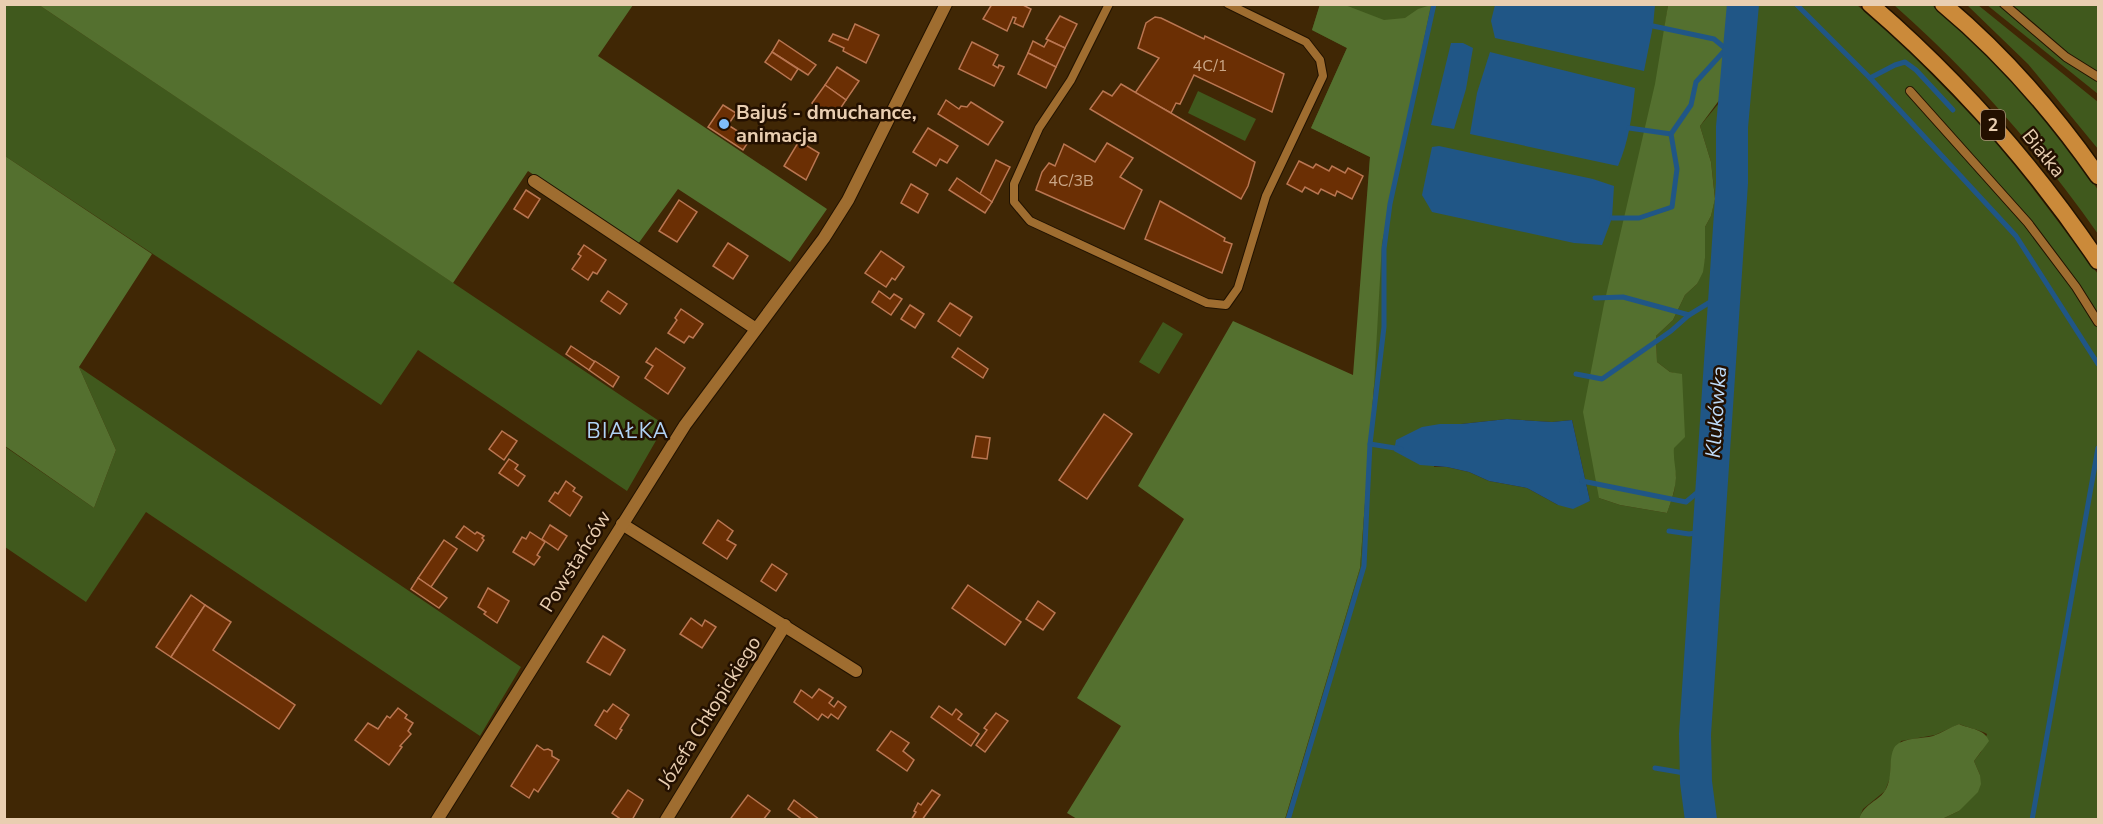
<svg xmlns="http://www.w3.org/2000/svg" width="2103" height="824" viewBox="0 0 2103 824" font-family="'Nunito Sans',sans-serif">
<rect width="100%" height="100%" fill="#402705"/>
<g fill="#40591d" fill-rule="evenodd">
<polygon points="4,5 39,5 665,425 627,491 418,350 381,405 5,156"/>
<path d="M 1320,5 L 1668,5 L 1599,498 L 1620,505 L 1667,513 L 1674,492 L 1676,476 L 1672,460 L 1682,375 L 1670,372 L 1657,362 L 1656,336 L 1673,320 L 1685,295 L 1697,284 L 1705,258 L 1705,227 L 1711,216 L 1715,198 L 1711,162 L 1700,126 L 1719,103 L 1737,20 L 1737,5 L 1857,5 L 1896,38 L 1987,131 L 2025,178 L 2098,274 L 2098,819 L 1942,819 L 1959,811 L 1980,775 L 1974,761 L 1981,752 L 1987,734 C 1978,729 1968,728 1959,724 L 1935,735 L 1901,741 L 1891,762 L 1890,778 L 1885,791 L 1863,809 L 1859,819 L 1285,820 L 1360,568 L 1374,387 L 1365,237 L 1370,157 L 1311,128 L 1347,48 L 1312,30 ZM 1507,419 L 1552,422 L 1572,420 L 1590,501 L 1558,505 L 1527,488 L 1489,481 L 1469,472 L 1447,467 L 1434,467 L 1440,424 L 1461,424 Z"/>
<path d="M 1894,5 L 1932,5 L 1978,47 L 2023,93 L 2086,172 L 2098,190 L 2098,234 C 2039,150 1971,73 1894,5 Z"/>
<polygon points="1967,5 1978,5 2098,102 2098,149 2028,64"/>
<polygon points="1987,5 2098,5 2098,94"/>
<polygon points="1198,91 1256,119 1245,141 1188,113"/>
<polygon points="1163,322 1183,334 1159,374 1139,362"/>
<polygon points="79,367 521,667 480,736 146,512 86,602 5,547 4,446 94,508 116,450"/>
</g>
<g fill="#54702f">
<polygon points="1320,4 1345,5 1384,20 1405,18 1418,9 1431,5 1382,243 1374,386 1360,568 1285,819 1077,819 1067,813 1121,726 1077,698 1184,519 1138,486 1233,321 1353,375 1370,157 1311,128 1347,48 1312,30"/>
<polygon points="39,5 633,5 598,56 827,209 790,262 678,189 638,244 528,171 453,283"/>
<path d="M 1668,5 L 1737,5 L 1737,20 L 1726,91 L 1700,126 L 1711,162 L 1715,199 L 1711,216 L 1705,227 L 1705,258 L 1703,272 L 1697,284 L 1685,295 L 1673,320 L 1656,336 L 1657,362 L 1670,372 L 1682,374 L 1685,437 L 1674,448 C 1673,459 1676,468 1676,478 C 1675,491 1671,502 1667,513 L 1620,505 L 1599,498 L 1583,412 L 1604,304 L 1655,84 Z"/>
<polygon points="5,156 152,254 79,367 116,450 94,508 5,446"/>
<path d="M 1959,724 C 1970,729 1985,729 1989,741 L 1974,761 L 1980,775 L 1981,784 L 1978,792 L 1959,811 L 1942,819 L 1859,819 C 1865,802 1879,802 1886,789 C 1893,776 1888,760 1894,748 C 1901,737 1922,739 1933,736 C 1942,733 1950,727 1959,724 Z"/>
</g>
<g fill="#205686">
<polygon points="1495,5 1655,5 1653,26 1644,71 1495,38 1491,21"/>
<polygon points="1451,43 1463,43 1473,48 1466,89 1454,129 1431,125"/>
<path d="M 1490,52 L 1635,88 C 1632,115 1629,141 1618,166 L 1470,134 L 1477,93 Z"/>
<polygon points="1439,146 1593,179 1614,186 1612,218 1602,245 1574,243 1432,212 1422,195 1432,147"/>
<polygon points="1507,419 1552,422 1572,420 1590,501 1573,509 1558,505 1527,488 1489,481 1469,472 1447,467 1420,465 1394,451 1396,440 1422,427 1440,424 1461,424"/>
</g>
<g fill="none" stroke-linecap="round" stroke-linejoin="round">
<g stroke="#205686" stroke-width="5">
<polyline points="1796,4 1870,78 2016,236 2098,364"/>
<polyline points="1653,26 1714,39 1726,49"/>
<polyline points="1870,78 1895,65 1905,62 1916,70 1953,110"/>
<polyline points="1629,128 1671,134"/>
<polyline points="1612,218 1639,218 1672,207 1677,169 1671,134 1691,105 1696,82 1726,49 1740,47"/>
<polyline points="1595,298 1623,297 1689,315"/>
<polyline points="1576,374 1602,379 1671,331 1689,315 1725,293"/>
<polyline points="1370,444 1401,449"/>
<polyline points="1582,481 1686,502 1711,481"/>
<polyline points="1669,531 1689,534 1708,531"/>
<polyline points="1655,768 1696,775"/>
<polyline points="1288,820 1364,566 1370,444 1384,327 1384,249 1390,204 1434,4"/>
<polyline points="2032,820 2098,448"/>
</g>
<polyline stroke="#205686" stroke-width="32" points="1701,820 1696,782 1695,734 1732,183 1732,127 1743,4"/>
</g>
<g fill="#6b2f04" stroke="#ba7652" stroke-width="1.5">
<polygon points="992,4 1021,4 1031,9 1023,27 1014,23 1016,18 1013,17 1007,31 983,19"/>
<polygon points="1060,16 1077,24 1065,48 1046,39"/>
<polygon points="1155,17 1161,18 1204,39 1205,36 1284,74 1272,112 1194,75 1180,104 1176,103 1171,113 1135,93 1159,58 1138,48 1146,23"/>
<polygon points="855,24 879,35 866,63 843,51 844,48 829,41 833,34 848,40"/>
<polygon points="779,40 816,65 808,75 772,52"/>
<polygon points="1048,40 1065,48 1056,67 1028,53 1033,41 1044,47"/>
<polygon points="972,42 998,55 993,65 998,68 999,65 1004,67 994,86 959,69"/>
<polygon points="772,52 798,69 791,80 765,62"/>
<polygon points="1028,53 1056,67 1046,88 1018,74"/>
<polygon points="837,67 859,81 846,100 825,85"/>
<polygon points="1121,84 1255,162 1248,186 1241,199 1090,109 1103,91 1112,96"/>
<polygon points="825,85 846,100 834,118 812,103"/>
<polygon points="946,100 959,109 961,106 967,107 971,102 1003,122 988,145 938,114"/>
<polygon points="723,105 736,113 728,125 750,139 743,150 708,127"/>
<polygon points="928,128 958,146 947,163 940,159 936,166 913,152"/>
<polygon points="799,141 819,153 806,180 784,166"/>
<polygon points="1107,143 1133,158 1120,177 1142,190 1124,229 1036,190 1042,172 1049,163 1055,166 1064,144 1095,162"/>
<polygon points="996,160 1010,167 992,202 980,194"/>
<polygon points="1299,161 1313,168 1316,164 1329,171 1332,166 1345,173 1348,168 1363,176 1352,199 1337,191 1335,196 1321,189 1318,194 1305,187 1302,192 1287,184"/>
<polygon points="957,178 992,202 985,213 949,190"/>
<polygon points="911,184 928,194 918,213 901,203"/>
<polygon points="526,190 540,199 528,218 514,209"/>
<polygon points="679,200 697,212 677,242 659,231"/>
<polygon points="1160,201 1225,238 1224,241 1232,244 1222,273 1145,239"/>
<polygon points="728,243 748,256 733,279 713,266"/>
<polygon points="584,245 606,260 597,274 593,272 588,280 572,269 581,256 578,254"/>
<polygon points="881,251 904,267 895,280 892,278 886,287 865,273"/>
<polygon points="608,291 627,304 620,314 601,301"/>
<polygon points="879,291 890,299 894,294 902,299 891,315 872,302"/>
<polygon points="950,303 972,317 960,336 938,321"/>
<polygon points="910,305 924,314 915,328 901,319"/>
<polygon points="681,309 703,324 693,338 689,336 684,343 668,333 677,320 675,318"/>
<polygon points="571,346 595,362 589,370 566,354"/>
<polygon points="656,348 685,368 668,394 645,378 653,366 646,362"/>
<polygon points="958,348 988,369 983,378 952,357"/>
<polygon points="595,361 619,377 613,387 589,370"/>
<polygon points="1104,414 1132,434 1087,499 1059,480"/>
<polygon points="502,431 517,441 504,460 489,449"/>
<polygon points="976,436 990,438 987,459 972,457"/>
<polygon points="509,459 518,465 515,469 525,476 518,486 499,473"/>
<polygon points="566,481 575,488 573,491 582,497 570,516 549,501 555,492 558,494"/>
<polygon points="718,520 733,531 727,540 736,545 727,559 703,543"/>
<polygon points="550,525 567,536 558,550 542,539"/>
<polygon points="464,526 475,534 477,532 484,536 482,538 484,540 477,551 456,537"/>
<polygon points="530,532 545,542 537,555 540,557 534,565 513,552 522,537 526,539"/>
<polygon points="444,540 457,549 431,587 418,578"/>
<polygon points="772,564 787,574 776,591 761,581"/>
<polygon points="418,578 447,598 439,608 411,589"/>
<polygon points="968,585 1021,622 1005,645 952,608"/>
<polygon points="488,588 509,601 497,623 484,614 486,612 478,607"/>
<polygon points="191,595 205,605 171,657 156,647"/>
<polygon points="1038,601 1055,613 1043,630 1026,619"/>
<polygon points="205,605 231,622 213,650 295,705 279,729 171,657"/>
<polygon points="691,618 702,626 705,620 716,627 702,648 680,634"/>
<polygon points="603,636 625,650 610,675 587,662"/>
<polygon points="819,689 833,698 829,703 834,707 838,701 846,707 838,719 831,714 828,718 822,714 818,720 794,702 801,690 812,698"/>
<polygon points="613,704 629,715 620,729 622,730 616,739 595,725 604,710 607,712"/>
<polygon points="939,706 952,715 956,709 962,714 958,719 979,734 971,746 931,717"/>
<polygon points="398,708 407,715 405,718 413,723 408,731 411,734 400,746 402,747 389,765 355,740 368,723 378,729 387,716 390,718"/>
<polygon points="996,713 1008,721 985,752 976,745 987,730 984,728"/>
<polygon points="891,731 909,743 903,751 914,760 907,771 877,750"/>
<polygon points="537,745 544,750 548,749 552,751 552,756 559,760 538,792 534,789 529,798 511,786"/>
<polygon points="628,790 643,800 632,820 622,820 612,813"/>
<polygon points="932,790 940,795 937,799 922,820 911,820 916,812 914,811 918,803 921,805"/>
<polygon points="748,795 770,811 763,820 732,820 731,818"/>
<polygon points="794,800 820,820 803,820 788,809"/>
</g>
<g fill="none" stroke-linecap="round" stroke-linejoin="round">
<g stroke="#211201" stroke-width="10">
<g id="service">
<polyline points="1109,4 1071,80 1039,128 1014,184 1014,202 1030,221 1207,303 1226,305 1238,288 1266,196 1323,76 1320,60 1306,42 1228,4"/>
<polyline points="2004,4 2066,57 2098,77"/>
<polyline points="1910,91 2028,223 2076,287 2098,322"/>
</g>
</g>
<g stroke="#211201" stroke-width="14">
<g id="minor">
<polyline points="534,181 756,329"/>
<polyline points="622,524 856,671"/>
<polyline points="437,820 685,425 824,238 848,200 946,4"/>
<polyline points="666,820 785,625"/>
</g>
</g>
<g stroke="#211201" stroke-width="19">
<g id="trunk">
<path d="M 1870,4 C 1957,79 2034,166 2098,261"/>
<path d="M 1943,4 C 2003,54 2054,113 2098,176"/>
</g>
</g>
<use href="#service" stroke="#9f6d30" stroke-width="8"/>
<use href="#minor" stroke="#9f6d30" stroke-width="12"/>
<use href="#trunk" stroke="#cb8a3a" stroke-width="16"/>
</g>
<circle fill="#7fbdfa" stroke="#231000" stroke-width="2" cx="724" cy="124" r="6"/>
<g text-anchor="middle" stroke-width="5" stroke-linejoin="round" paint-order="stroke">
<g font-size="16" fill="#caa686">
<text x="1210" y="71">4C/1</text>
<text x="1071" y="186">4C/3B</text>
</g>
<rect fill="#231000" stroke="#ae957c" stroke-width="1.5" x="1981" y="110" width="24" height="30" rx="4.5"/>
<g font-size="18" font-weight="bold" fill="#e9ceb1">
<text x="1993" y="131">2</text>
</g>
<g font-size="20" font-weight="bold" fill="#e9ceb1" stroke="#231000" text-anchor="start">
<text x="736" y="119">Bajuś - dmuchance,<tspan x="736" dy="23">animacja</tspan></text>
</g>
<g font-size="20" fill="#e9ceb1" stroke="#231000">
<text transform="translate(2044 153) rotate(51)" y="7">Białka</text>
<text transform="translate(575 561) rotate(-58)" y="7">Powstańców</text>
<text transform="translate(709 712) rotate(-58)" y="7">Józefa Chłopickiego</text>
</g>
<g font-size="21" font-style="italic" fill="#bedbf8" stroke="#231000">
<text transform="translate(1716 412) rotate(-86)" y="7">Klukówka</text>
</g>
<g font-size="21" letter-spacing="1.5" fill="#b0d2f5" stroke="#231000">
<text x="628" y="438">BIAŁKA</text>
</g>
</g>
<rect width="2103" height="824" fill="none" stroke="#e9ceb1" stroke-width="12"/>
</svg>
